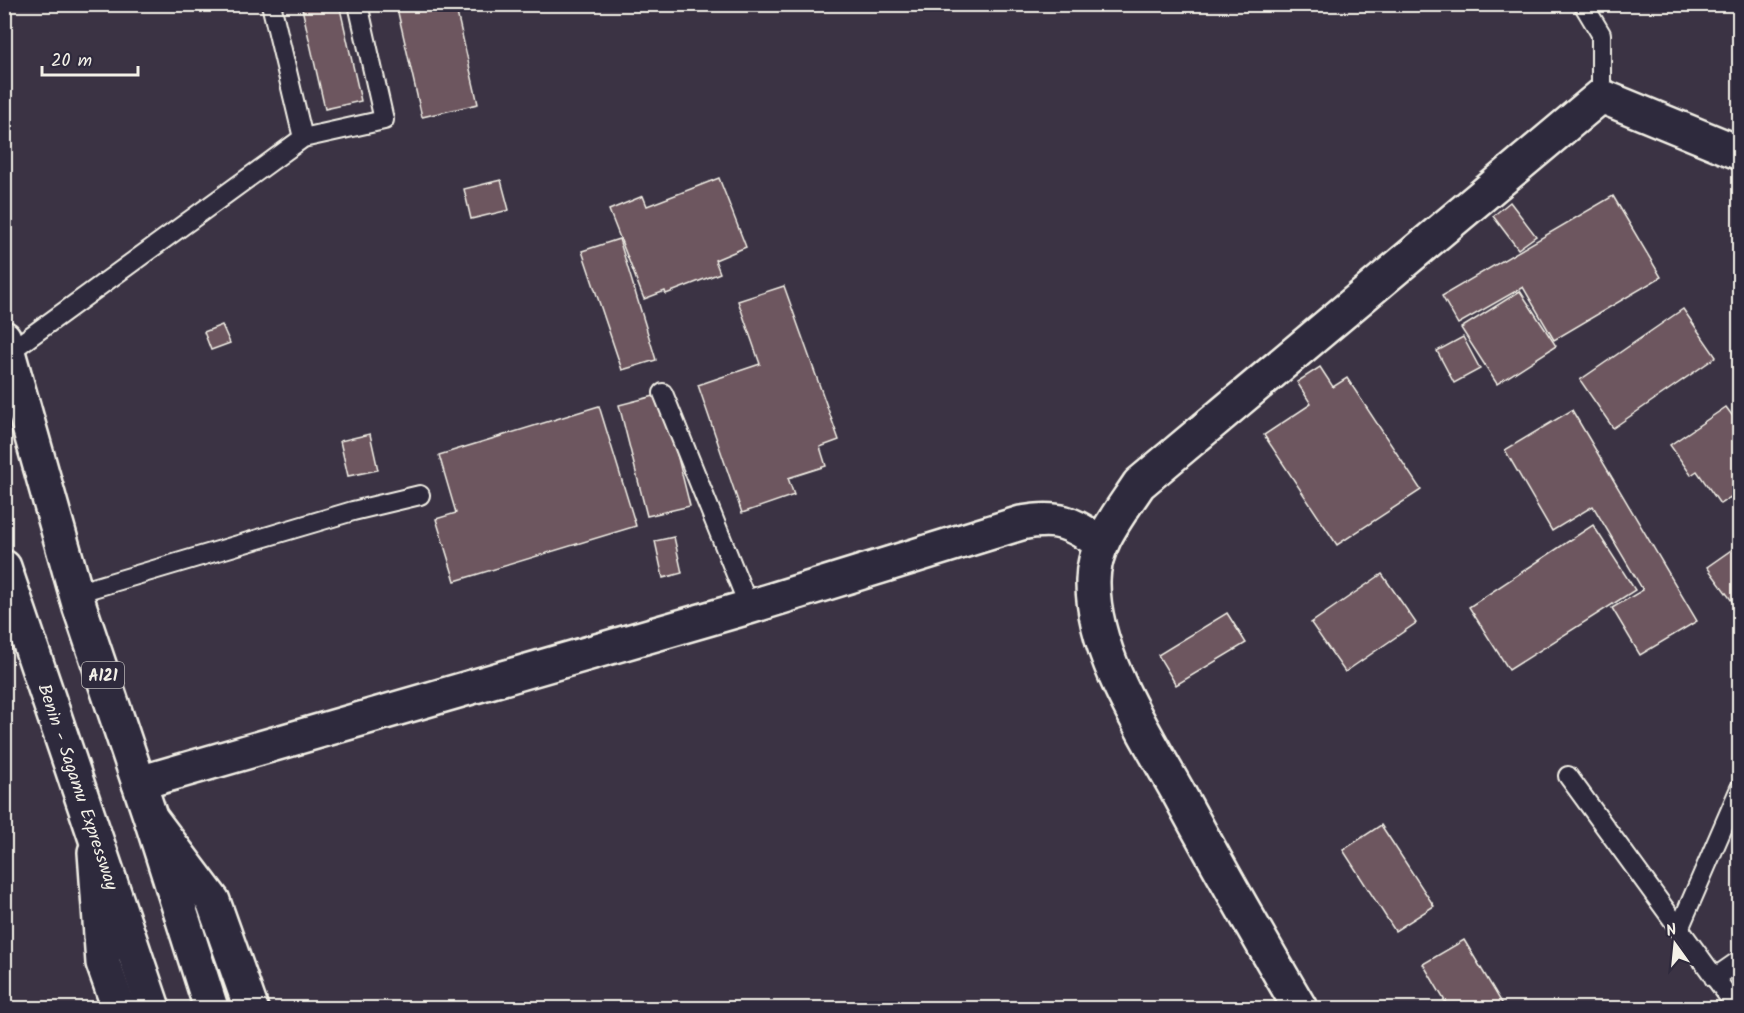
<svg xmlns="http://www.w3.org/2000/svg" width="1744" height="1013" viewBox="0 0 1744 1013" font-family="Kalam,sans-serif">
<rect width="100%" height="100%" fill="#3b3344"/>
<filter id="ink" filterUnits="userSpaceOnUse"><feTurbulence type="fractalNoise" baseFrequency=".0167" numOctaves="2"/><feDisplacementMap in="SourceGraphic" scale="12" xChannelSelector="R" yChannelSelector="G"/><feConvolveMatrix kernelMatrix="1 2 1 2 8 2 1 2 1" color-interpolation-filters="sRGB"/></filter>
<g filter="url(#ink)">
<g fill="#6d565f" stroke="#f4f1e8" stroke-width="1.5">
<polygon points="301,4 339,4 361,101 325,109"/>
<polygon points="396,4 455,4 478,104 422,117"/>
<polygon points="719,178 746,247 715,260 720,273 666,294 665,291 644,299 609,210 643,196 647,206"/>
<polygon points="501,180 509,210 471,219 464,189"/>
<polygon points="1613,196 1661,277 1554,340 1523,287 1458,324 1442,296"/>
<polygon points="1510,202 1536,236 1518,249 1493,216"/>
<polygon points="619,239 656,360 622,370 582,251"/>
<polygon points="784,286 839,440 820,447 826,466 788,478 794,495 742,513 698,385 760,364 738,301"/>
<polygon points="1520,291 1556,346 1497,384 1461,328"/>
<polygon points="1683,309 1716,357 1613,428 1580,380"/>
<polygon points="222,325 230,343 211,350 204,332"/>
<polygon points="1463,337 1480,369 1454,383 1437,351"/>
<polygon points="1320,367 1333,387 1347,378 1421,490 1337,545 1264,435 1311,404 1297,382"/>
<polygon points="662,394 690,506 647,516 619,405"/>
<polygon points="599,406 636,526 455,581 436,519 456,513 439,455"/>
<polygon points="1726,407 1740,426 1740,491 1720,504 1697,471 1691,475 1670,445"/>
<polygon points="1572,410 1697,621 1640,655 1612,608 1643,590 1593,506 1552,531 1505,450"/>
<polygon points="370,434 378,470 348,476 340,441"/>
<polygon points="1593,525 1635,590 1509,670 1469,607"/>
<polygon points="674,537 682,573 663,578 655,541"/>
<polygon points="1740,544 1740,612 1707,567"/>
<polygon points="1382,574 1416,623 1345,672 1311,623"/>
<polygon points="1227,613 1246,643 1176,685 1158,655"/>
<polygon points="1381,825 1434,906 1395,931 1343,850"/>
<polygon points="1464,940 1505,1008 1449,1008 1423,964"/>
</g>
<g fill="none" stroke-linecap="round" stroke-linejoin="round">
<g stroke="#f4f1e8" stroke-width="22">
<g id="service">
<polyline points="271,4 303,138"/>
<polyline points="1583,4 1601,34 1601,96"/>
<polyline points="9,352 303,138 384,120 358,4"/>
<polyline points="663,393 749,607"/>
<polyline points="76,593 353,511 420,495"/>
<polyline points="1568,776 1737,1008"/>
<polyline points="1679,929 1740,788"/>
<polyline points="1714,978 1740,960"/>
</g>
</g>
<g stroke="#f4f1e8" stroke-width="38">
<g id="minor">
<path d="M 139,783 L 749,607 L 1021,523 C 1058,516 1070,522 1101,543"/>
<polyline points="153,821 213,901 251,1008"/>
<polyline points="95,852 103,963 119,1008"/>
<path d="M 1300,1008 C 1259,938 1218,866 1179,794 C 1145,733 1092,653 1093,581 C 1093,545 1120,513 1139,484 L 1601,96 L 1740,153"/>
</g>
</g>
<g stroke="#f4f1e8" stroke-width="38">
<g id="trunk">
<polyline points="4,338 80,608 151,819 211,1008"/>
<path id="s1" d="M 4,567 L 153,1008"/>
</g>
</g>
<use href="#service" stroke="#2f2a3d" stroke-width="18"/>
<use href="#minor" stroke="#2f2a3d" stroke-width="33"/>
<use href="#trunk" stroke="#2f2a3d" stroke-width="33"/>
</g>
</g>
<g text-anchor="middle" stroke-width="5" stroke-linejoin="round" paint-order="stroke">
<rect fill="#2f2a3d" stroke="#b9b5b5" stroke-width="1.5" x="82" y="662" width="42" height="26" rx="4.5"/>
<g font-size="16" font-weight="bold" fill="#f4f1e8">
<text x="103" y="681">A121</text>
</g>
<g font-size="18" fill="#f4f1e8" stroke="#2f2a3d">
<text dy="6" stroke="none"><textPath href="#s1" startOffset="232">Benin - Sagamu Expressway</textPath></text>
</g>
</g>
<rect width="1744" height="1013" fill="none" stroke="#2f2a3d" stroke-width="24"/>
<rect x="12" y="12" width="1720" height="989" fill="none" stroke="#f4f1e8" stroke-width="2" filter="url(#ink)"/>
<g transform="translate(1675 944) rotate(345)" stroke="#2f2a3d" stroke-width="4.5" paint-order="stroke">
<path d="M0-4.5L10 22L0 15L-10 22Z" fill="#f4f1e8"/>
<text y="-9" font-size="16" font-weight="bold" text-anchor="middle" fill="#f4f1e8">N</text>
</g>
<path d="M42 66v9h96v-9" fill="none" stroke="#f4f1e8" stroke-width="3"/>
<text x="51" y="66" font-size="18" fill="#f4f1e8" stroke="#2f2a3d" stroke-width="4.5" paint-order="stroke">20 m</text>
</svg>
